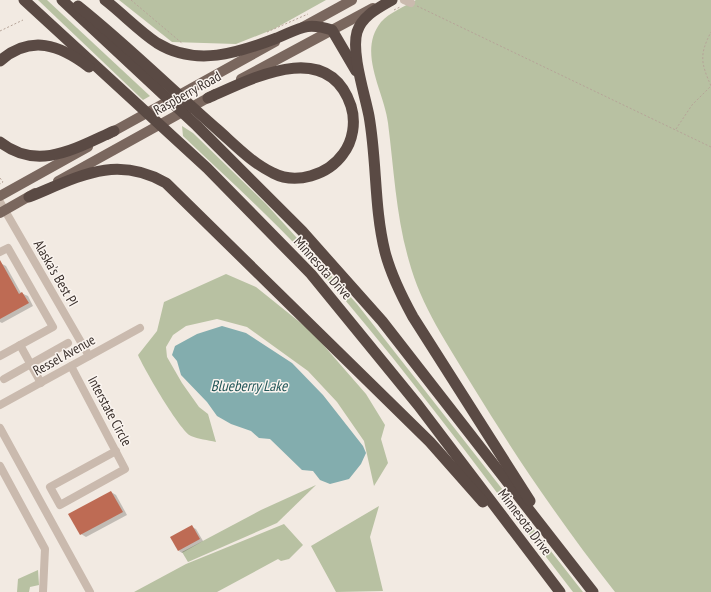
<svg xmlns="http://www.w3.org/2000/svg" width="711" height="592" viewBox="0 0 711 592" font-family="'PT Sans Narrow',sans-serif">
<rect width="100%" height="100%" fill="#f2eae2"/>
<g fill="#b8c1a2">
<polygon points="38,0 47,0 150,96 143,100"/>
<polygon points="119,0 326,0 274,29 236,44 172,42"/>
<path d="M 416,0 L 711,0 L 711,592 L 615,592 C 563,526 516,457 472,385 C 448,345 421,306 409,261 C 396,216 394,170 388,123 C 384,91 357,52 381,22 C 389,13 405,6 416,0 Z"/>
<path d="M 182,126 L 193,133 L 266,204 L 357,304 L 583,592 L 573,592 C 489,484 409,372 319,270 C 277,223 229,180 183,136 Z"/>
<path d="M 226,274 L 256,287 L 312,332 L 366,394 L 385,425 L 381,439 L 388,463 L 374,486 L 364,441 L 337,402 L 308,371 L 247,327 L 217,319 L 186,326 L 173,335 L 166,347 L 167,357 L 182,383 L 199,407 L 208,414 L 216,442 C 208,440 198,439 191,436 C 180,431 144,369 138,355 L 157,331 L 164,302 Z"/>
<polygon points="316,485 277,523 188,562 182,552 261,510"/>
<polygon points="379,506 370,537 383,591 336,592 311,546"/>
<polygon points="284,524 303,545 289,559 281,561 278,559 217,592 134,592 186,564"/>
<polygon points="38,570 39,585 30,587 29,592 17,592 18,579"/>
</g>
<polygon fill="#83adae" points="222,326 246,333 292,363 323,395 363,446 366,453 361,464 349,479 330,484 320,480 313,471 302,470 270,439 259,438 251,431 231,424 217,416 207,402 181,375 177,361 172,355 175,346 197,334"/>
<g fill="#0003">
<polygon points="0,263 6,266 21,293 28,296 33,306 2,323 0,322"/>
<polygon points="111,492 116,495 127,515 86,537 81,534"/>
<polygon points="192,527 196,529 203,541 182,553 179,551"/>
</g>
<g fill="#be6b54">
<polygon points="0,260 19,294 22,292 29,303 0,319"/>
<polygon points="111,491 123,512 80,535 68,514"/>
<polygon points="192,525 200,539 178,551 170,537"/>
</g>
<g fill="none" stroke-linecap="round" stroke-linejoin="round">
<g stroke="#b6a498" stroke-width="1" stroke-dasharray="2 2" stroke-linecap="butt">
<polyline points="131,0 183,44"/>
<polyline points="417,6 711,147"/>
<polyline points="394,10 400,7"/>
<polyline points="0,31 23,20"/>
<polyline points="267,32 308,14"/>
<path d="M 676,129 L 692,105 L 711,86 C 701,63 699,55 711,32"/>
<polyline points="0,178 3,182 0,184"/>
</g>
<g stroke="#cabaae" stroke-width="8">
<polyline points="404,0 411,3"/>
<polyline points="0,202 89,356"/>
<polyline points="0,252 8,248 53,327 0,356"/>
<polyline points="20,345 41,383"/>
<polyline points="71,366 125,469 60,505 50,487 116,451"/>
<polyline points="4,379 68,343"/>
<polyline points="0,405 140,328"/>
<polyline points="0,428 90,592"/>
<polyline points="0,466 45,549 43,592"/>
</g>
<g stroke="#7a675e" stroke-width="10">
<polyline points="303,27 352,0"/>
<polyline points="241,79 373,8"/>
<polyline points="107,135 275,42"/>
<polyline points="58,181 215,94"/>
<polyline points="0,196 88,147"/>
<polyline points="0,213 35,193"/>
</g>
<g stroke="#5a4a44" stroke-width="11">
<polyline points="24,0 207,168 311,274 418,405 560,592"/>
<polyline points="62,0 197,126 302,231 382,321 593,592"/>
<path d="M 105,0 C 123,14 139,31 157,43 C 196,67 238,53 277,38 C 301,28 306,22 332,30 L 356,71"/>
<path d="M 392,0 C 378,8 362,16 357,32 C 351,53 365,95 369,116 C 377,161 374,208 385,252 C 391,275 402,297 413,317 L 530,501"/>
<path d="M 78,6 C 127,45 171,89 218,130 C 235,145 252,163 273,173 C 296,185 328,175 343,154 C 353,141 356,122 351,106 C 328,37 251,79 208,98"/>
<path d="M 0,61 C 31,34 60,45 89,67"/>
<path d="M 0,142 C 38,172 76,148 114,131"/>
<path d="M 29,197 C 78,177 115,154 166,183 L 430,442 L 483,502"/>
</g>
</g>
<g text-anchor="middle" stroke-width="3" stroke-linejoin="round" paint-order="stroke">
<g font-size="14" fill="#3a302c" stroke="#faf4ef">
<text transform="translate(187 93) rotate(-29)" y="5">Raspberry Road</text>
<text transform="translate(323 268) rotate(48)" y="5">Minnesota Drive</text>
<text transform="translate(56 273) rotate(60)" y="5">Alaska's Best PI</text>
<text transform="translate(64 355) rotate(-29)" y="5">Ressel Avenue</text>
<text transform="translate(110 411) rotate(62)" y="5">Interstate Circle</text>
<text transform="translate(525 522) rotate(53)" y="5">Minnesota Drive</text>
</g>
<g font-size="15" font-style="italic" fill="#245759" stroke="#faf4ef">
<text x="249" y="391">Blueberry Lake</text>
</g>
</g>
</svg>
